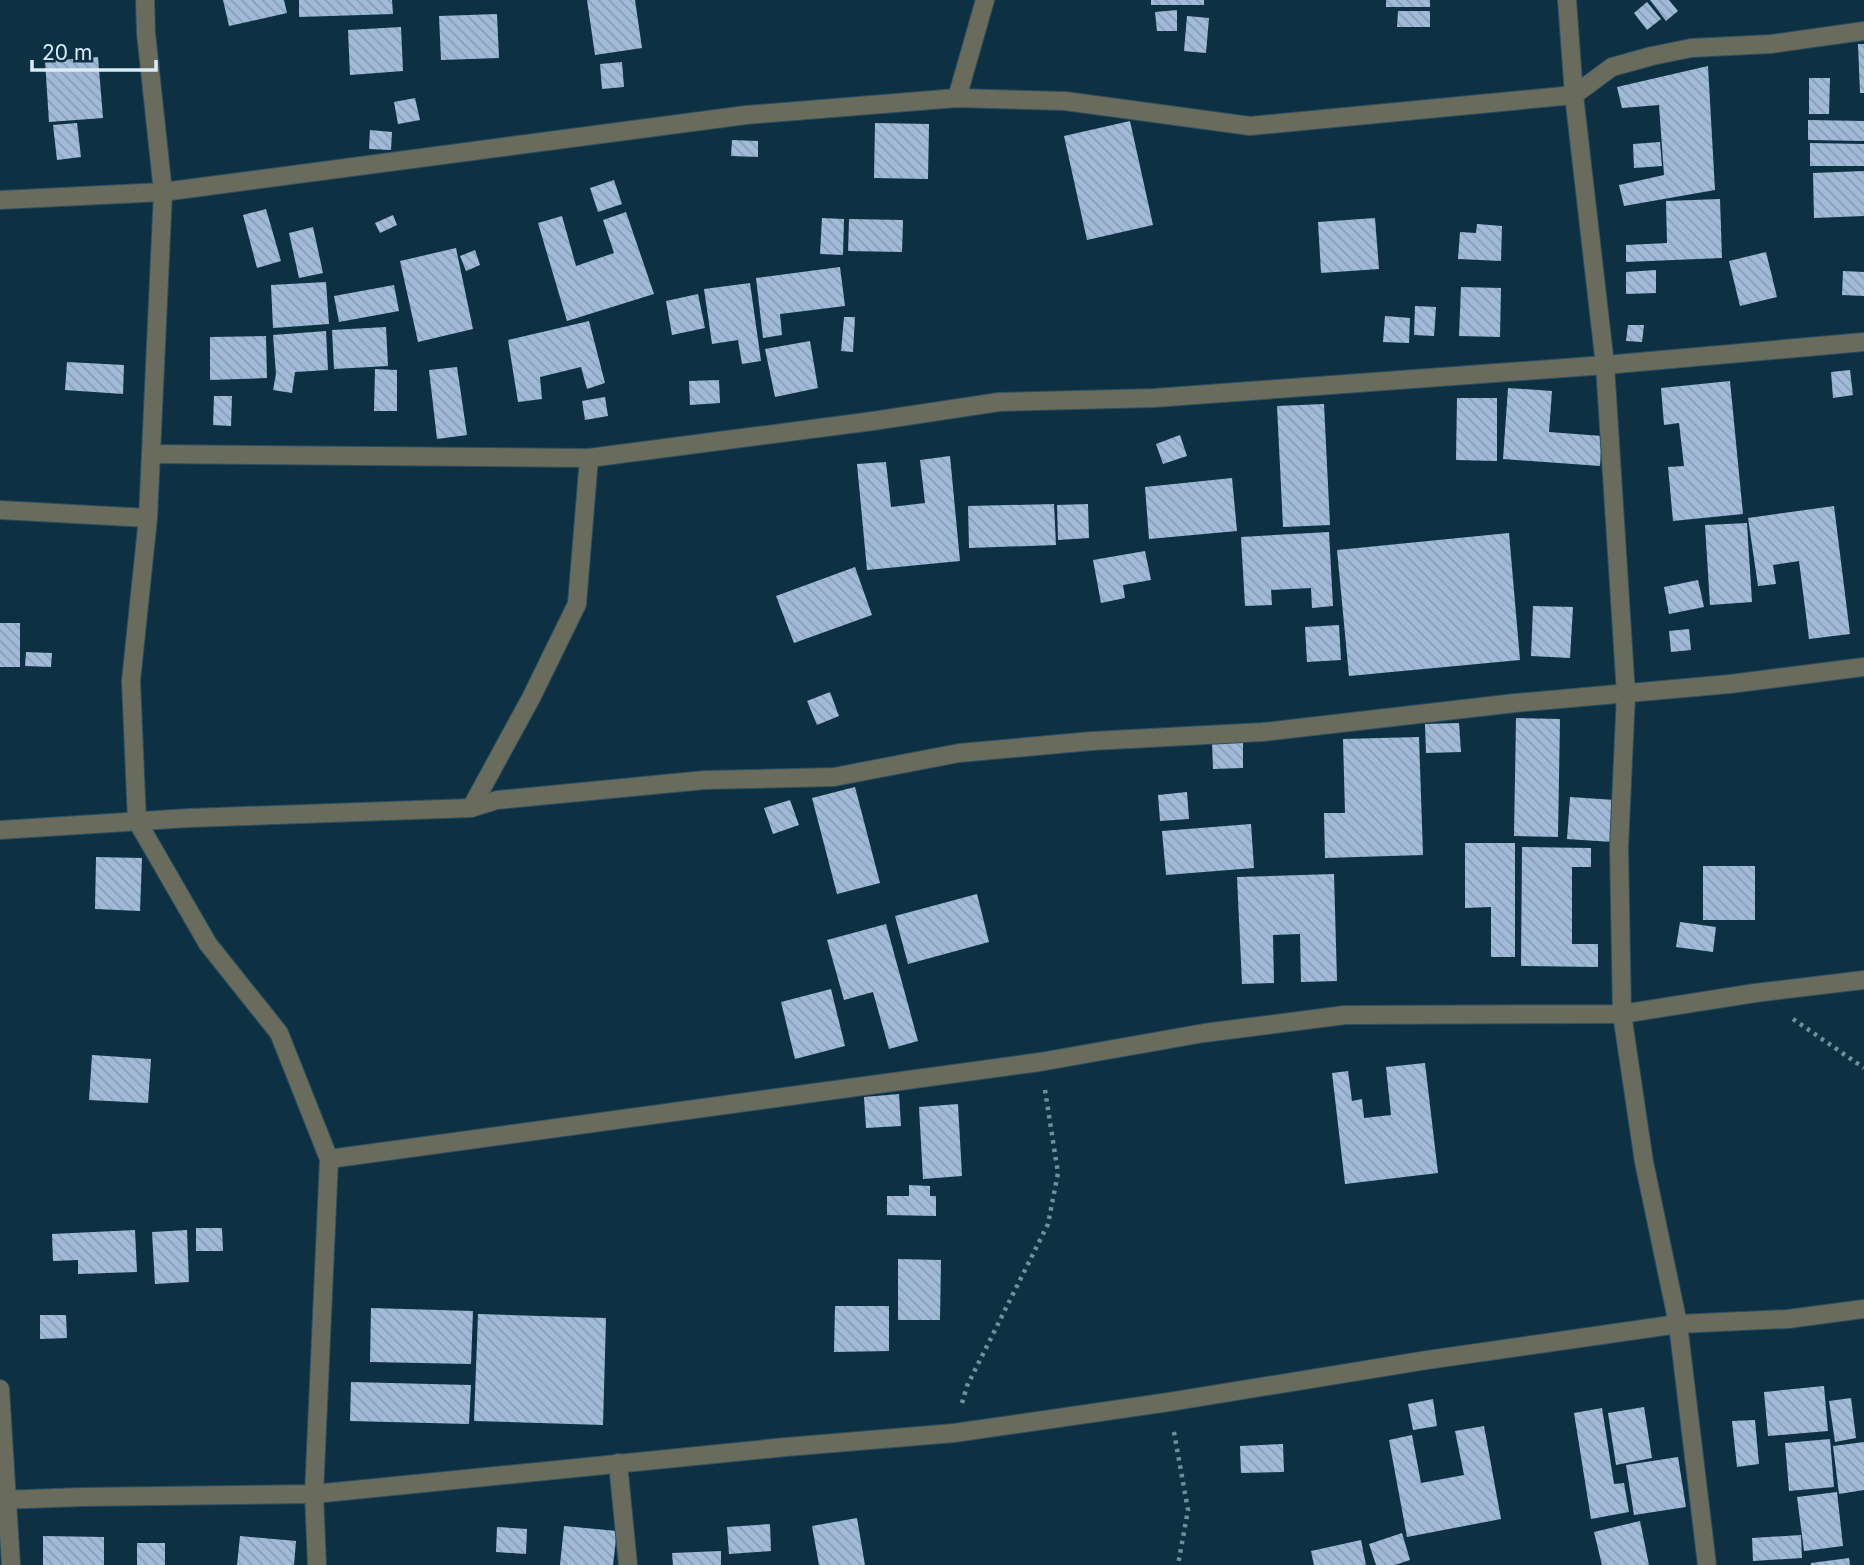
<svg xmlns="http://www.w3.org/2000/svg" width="1864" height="1565" viewBox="0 0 1864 1565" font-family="Inter,sans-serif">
<defs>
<pattern id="building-back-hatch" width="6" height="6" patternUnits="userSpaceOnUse" patternTransform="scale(1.75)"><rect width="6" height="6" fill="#a1bad8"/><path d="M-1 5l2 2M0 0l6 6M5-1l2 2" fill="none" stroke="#899db4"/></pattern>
</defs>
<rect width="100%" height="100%" fill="#0d3143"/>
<g fill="url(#building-back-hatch)">
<polygon points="223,0 284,0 287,13 229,26"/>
<polygon points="299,0 392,0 393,14 299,17"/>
<polygon points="587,0 635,0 642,48 595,55"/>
<rect x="1151" y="0" width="53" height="5"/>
<rect x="1386" y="0" width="44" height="7"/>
<polygon points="1650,0 1669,0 1678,11 1666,21"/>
<polygon points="1647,2 1661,19 1647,30 1634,13"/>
<polygon points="1177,10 1177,31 1157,31 1155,12"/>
<polygon points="1398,11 1430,11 1430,27 1397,27"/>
<polygon points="497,14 499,58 441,60 439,16"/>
<polygon points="1187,16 1209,18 1206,53 1184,51"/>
<polygon points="401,27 403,71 350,75 348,30"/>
<polygon points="1858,44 1864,44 1864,93 1860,93"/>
<polygon points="98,57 103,118 49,122 45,61"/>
<polygon points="622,62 624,87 602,89 600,64"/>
<polygon points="1708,66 1715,190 1624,206 1619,185 1664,175 1659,105 1622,108 1617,87"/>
<polygon points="1809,78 1830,78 1829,114 1809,114"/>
<polygon points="415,98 420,120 398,124 394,102"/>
<polygon points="1808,120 1864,121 1864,141 1808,140"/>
<polygon points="1130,121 1153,225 1087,240 1064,136"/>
<polygon points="77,123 81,157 57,160 53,125"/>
<polygon points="875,123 929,124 928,179 874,178"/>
<polygon points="370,130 392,132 391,150 369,149"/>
<polygon points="732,140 758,141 758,157 731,156"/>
<polygon points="1660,142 1662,166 1634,168 1633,144"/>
<polygon points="1810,143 1864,144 1864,166 1810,166"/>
<polygon points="1864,171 1864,216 1814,218 1813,173"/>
<polygon points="614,180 622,204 598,212 590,188"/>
<polygon points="1720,199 1722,258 1626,262 1626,245 1667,243 1666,201"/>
<polygon points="266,209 281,261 257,268 243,215"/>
<polygon points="626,212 654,294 567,321 538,223 562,216 576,266 614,253 603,220"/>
<polygon points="393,215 397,225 380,233 375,223"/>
<polygon points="822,218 844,219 843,255 820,254"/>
<polygon points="1375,218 1379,269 1321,273 1318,222"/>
<polygon points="849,219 903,220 902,252 848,251"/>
<polygon points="1477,224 1502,226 1501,261 1458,259 1460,232 1476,233"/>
<polygon points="313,227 323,273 299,278 289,233"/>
<polygon points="456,248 473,329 418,342 400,261"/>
<polygon points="475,250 480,265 466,271 460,256"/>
<polygon points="1766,252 1777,297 1740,306 1729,261"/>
<polygon points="840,267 845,306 780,314 782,335 763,338 756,278"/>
<polygon points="1656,270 1656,293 1626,294 1626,272"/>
<polygon points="1843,271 1864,272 1864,296 1842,295"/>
<polygon points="326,282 329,324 273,328 271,285"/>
<polygon points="750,283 761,361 742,364 738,340 712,344 704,289"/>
<polygon points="394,285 399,311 339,322 334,296"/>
<polygon points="1461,287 1501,288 1500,337 1459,336"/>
<polygon points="698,294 705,328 672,335 666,301"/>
<polygon points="1415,306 1436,307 1434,336 1414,335"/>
<polygon points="1385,316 1410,318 1409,343 1383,342"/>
<polygon points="844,317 855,317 853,352 841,351"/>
<polygon points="589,321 605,383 587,389 581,367 540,377 542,399 518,402 508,340"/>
<polygon points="1628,325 1644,325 1642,342 1626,341"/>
<polygon points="386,327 388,366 334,369 332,330"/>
<polygon points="326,331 328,370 295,372 292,393 273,390 276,374 273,335"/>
<polygon points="266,336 267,378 210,380 210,337"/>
<polygon points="810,341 818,388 775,397 765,349"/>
<polygon points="67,362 124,365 123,394 65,390"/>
<polygon points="457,367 467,435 437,439 429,370"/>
<polygon points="375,369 397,370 397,411 374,411"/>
<polygon points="1850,370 1853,395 1833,398 1831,372"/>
<polygon points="719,380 720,403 690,405 689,381"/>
<polygon points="1730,381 1743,514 1673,521 1668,467 1684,466 1679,423 1664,425 1661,388"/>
<polygon points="1508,388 1552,391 1549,432 1602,436 1600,466 1503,459"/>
<polygon points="214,396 232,396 231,426 213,425"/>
<polygon points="605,397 608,416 585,420 582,401"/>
<polygon points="1457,398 1497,398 1497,461 1456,460"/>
<polygon points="1324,404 1330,525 1283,527 1277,406"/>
<polygon points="1180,435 1187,456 1163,464 1156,444"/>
<polygon points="950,456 960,561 867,570 857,464 886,462 891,507 925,503 920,460"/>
<polygon points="1232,478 1237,531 1149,539 1145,487"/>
<polygon points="1054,504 1056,545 969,548 968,506"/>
<polygon points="1088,504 1089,538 1058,540 1057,505"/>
<polygon points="1834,506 1850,634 1809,639 1799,561 1773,565 1776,584 1758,586 1748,518"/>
<polygon points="1747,523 1752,602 1710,605 1705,525"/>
<polygon points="1329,532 1333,606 1312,608 1311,588 1271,590 1272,605 1245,606 1241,537"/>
<polygon points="1509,533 1520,660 1349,676 1337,550"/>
<polygon points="1145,551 1151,580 1123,585 1125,598 1101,603 1093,560"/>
<polygon points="855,567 872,615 794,643 776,596"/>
<polygon points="1698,580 1704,607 1669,614 1664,587"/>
<polygon points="1533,606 1573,607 1570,658 1531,656"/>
<rect x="0" y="623" width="20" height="44"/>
<polygon points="1339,625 1341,660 1307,662 1305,627"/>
<polygon points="1689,629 1691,650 1671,652 1669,631"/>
<polygon points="26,652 52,653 51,667 25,666"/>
<polygon points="830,692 839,716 817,725 807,701"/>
<polygon points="1516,718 1560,719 1558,837 1514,836"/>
<polygon points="1459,723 1461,752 1426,753 1425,724"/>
<polygon points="1419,737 1423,855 1325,858 1324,813 1345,813 1343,739"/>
<polygon points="1243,741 1243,768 1213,769 1212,742"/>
<polygon points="855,787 880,883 837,894 812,798"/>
<polygon points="1187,792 1189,819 1160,821 1158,795"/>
<polygon points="1570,797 1615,800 1612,842 1567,839"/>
<polygon points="790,800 799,825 773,834 764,808"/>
<polygon points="1251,824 1254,868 1166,875 1162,831"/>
<polygon points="1465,843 1515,843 1515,957 1491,957 1491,907 1465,908"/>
<polygon points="1522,847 1591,848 1591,867 1572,867 1572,944 1598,944 1598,967 1521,966"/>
<polygon points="96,857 142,858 140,911 95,909"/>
<rect x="1703" y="866" width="52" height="54"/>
<polygon points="1334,874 1337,981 1301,982 1300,934 1273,935 1274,983 1242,984 1237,877"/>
<polygon points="977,894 989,942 908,964 895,916"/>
<polygon points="1680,922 1716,927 1713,952 1676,947"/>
<polygon points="886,924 918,1041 889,1049 873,992 844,1000 827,940"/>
<polygon points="831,989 845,1046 795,1059 781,1002"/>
<polygon points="92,1055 151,1059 148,1103 89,1100"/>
<polygon points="1425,1063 1438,1173 1345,1184 1332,1073 1348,1071 1352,1101 1362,1099 1364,1118 1391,1115 1386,1067"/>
<polygon points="899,1094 901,1126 866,1128 864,1097"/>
<polygon points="958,1104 962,1176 923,1179 919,1107"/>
<polygon points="909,1185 930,1186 930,1196 936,1196 936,1216 887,1215 887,1196 909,1196"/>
<polygon points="196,1228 222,1228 223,1251 196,1251"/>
<polygon points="135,1230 137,1272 78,1274 78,1260 53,1261 52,1234"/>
<polygon points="187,1230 189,1282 155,1284 152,1232"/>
<polygon points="898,1259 941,1260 940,1320 898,1320"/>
<polygon points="835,1306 889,1306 889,1351 834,1352"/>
<polygon points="371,1308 473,1311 471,1364 370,1362"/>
<polygon points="478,1314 606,1318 603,1425 474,1421"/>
<polygon points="40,1315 66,1315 67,1338 40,1339"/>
<polygon points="351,1382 471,1385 469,1424 350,1421"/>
<polygon points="1824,1386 1828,1431 1768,1436 1764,1392"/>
<polygon points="1851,1398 1856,1438 1835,1442 1829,1401"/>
<polygon points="1433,1399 1437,1426 1413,1430 1408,1404"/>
<polygon points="1644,1407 1652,1458 1616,1465 1608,1413"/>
<polygon points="1602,1408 1614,1484 1624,1483 1629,1512 1591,1519 1574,1413"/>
<polygon points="1755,1420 1759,1464 1737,1467 1732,1421"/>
<polygon points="1484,1426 1501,1519 1407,1537 1389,1440 1412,1435 1421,1483 1464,1475 1455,1431"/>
<polygon points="1830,1439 1834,1487 1789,1491 1785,1443"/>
<polygon points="1864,1442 1864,1490 1839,1494 1833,1446"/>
<polygon points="1283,1444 1284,1472 1241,1473 1240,1446"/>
<polygon points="1678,1457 1686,1507 1634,1515 1626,1465"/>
<polygon points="1837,1492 1843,1546 1804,1551 1797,1497"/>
<polygon points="857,1518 865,1565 819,1565 812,1526"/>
<polygon points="1640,1521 1649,1565 1602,1565 1594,1532"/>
<polygon points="770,1524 771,1551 729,1554 727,1527"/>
<polygon points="564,1526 617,1531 613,1565 560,1565"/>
<polygon points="497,1527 527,1529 526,1554 496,1552"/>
<polygon points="1402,1533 1410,1560 1395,1565 1376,1565 1369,1544"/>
<polygon points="1801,1535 1802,1558 1753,1561 1752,1538"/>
<polygon points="43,1536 104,1537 104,1565 43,1565"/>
<polygon points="240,1536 296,1541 294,1565 237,1565"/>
<polygon points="1361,1540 1366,1565 1314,1565 1311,1551"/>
<rect x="137" y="1543" width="28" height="22"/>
<polygon points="721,1551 721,1565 673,1565 672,1553"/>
<polygon points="1849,1558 1850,1565 1811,1565 1811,1563"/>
</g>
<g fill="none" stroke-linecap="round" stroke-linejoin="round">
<g stroke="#2d4f60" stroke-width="20">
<g id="minor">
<polyline points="145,0 146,33 163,192 148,518 131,681 137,821 208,944 279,1033 329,1159"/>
<polyline points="1567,0 1574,95 1605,365 1626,694 1619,848 1622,1014 1644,1162 1678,1324 1707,1565"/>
<polyline points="957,98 985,0"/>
<polyline points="0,200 163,192 746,115 957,98 1065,101 1250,126 1574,95 1612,67 1652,56 1691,48 1771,44 1864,31"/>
<polyline points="152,454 589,458 873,421 999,402 1154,398 1605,365 1864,342"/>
<polyline points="0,510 148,518"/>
<polyline points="471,808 531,698 577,604 589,458"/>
<polyline points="0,830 189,818 471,808 497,800 705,780 834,777 959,753 1092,741 1263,732 1515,703 1730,684 1864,667"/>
<polyline points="0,1389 11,1565"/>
<polyline points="618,1463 628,1565"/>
<polyline points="0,1500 81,1497 314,1494 786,1447 954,1433 1169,1402 1427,1360 1678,1324 1788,1319 1864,1309"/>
<polyline points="317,1565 314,1494 329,1159 1040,1062 1204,1033 1345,1015 1622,1014 1755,993 1864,980"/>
</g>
</g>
<g stroke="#718e9c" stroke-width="4.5" stroke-dasharray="3.5 5" stroke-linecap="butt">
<polyline points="1793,1019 1864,1068"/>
<polyline points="962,1403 967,1386 1048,1224 1058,1173 1045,1090"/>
<polyline points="1174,1432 1188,1510 1178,1565"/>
</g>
<use href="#minor" stroke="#696c5d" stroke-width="18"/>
</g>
<path d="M32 60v10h124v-10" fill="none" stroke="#d8ecf7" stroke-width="3.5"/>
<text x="42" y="60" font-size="21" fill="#d8ecf7" stroke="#0d3143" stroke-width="5" paint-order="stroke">20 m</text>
</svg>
